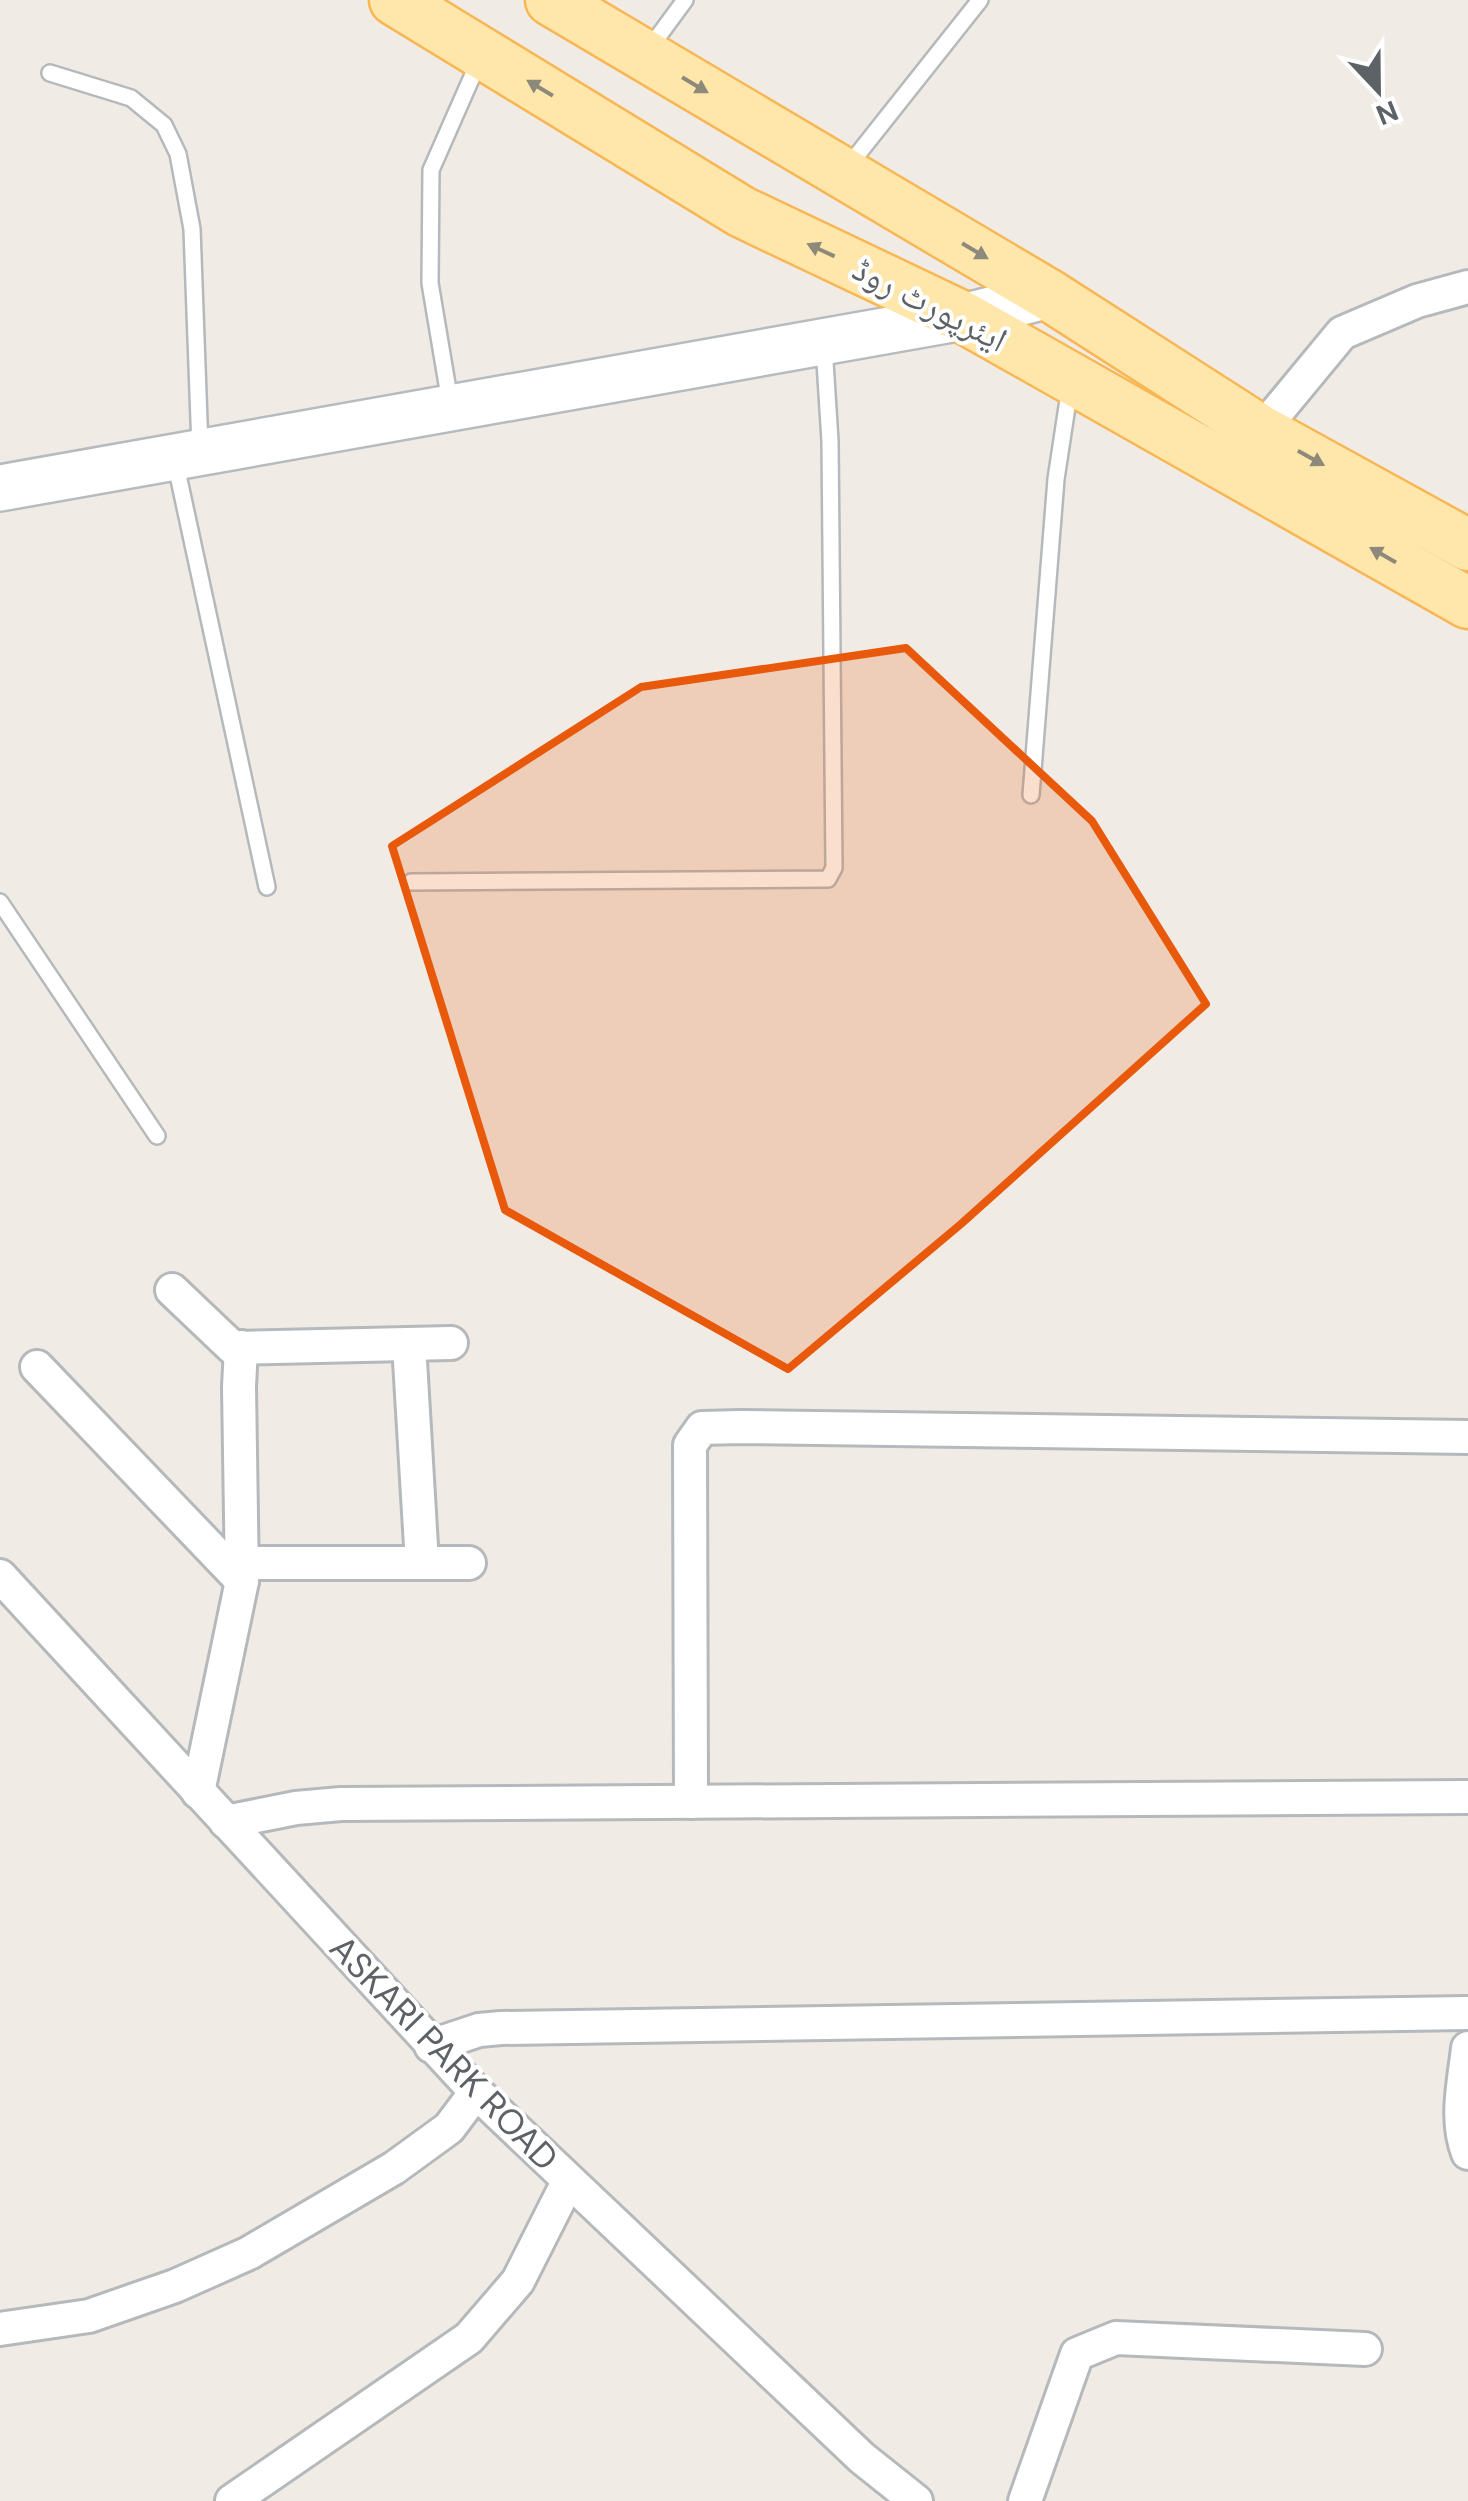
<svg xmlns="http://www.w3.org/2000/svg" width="1468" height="2501" viewBox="0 0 1468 2501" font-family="'DM Sans','Noto Naskh Arabic',sans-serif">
<rect width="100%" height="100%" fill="#f0ece5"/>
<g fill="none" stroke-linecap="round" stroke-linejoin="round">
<g stroke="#b5b9bc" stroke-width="20">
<g id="lane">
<polyline points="649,49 685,0"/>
<polyline points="50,73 131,98 164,125 178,154 192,229 200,448"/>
<polyline points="846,169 980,0"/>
<polyline points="450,402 430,283 431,170 479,61"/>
<polyline points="175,461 267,887"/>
<polyline points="1031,795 1056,479 1070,387"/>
<polyline points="411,882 828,879 834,868 830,441 824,346"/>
<polyline points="0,902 157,1136"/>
</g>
</g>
<g stroke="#b5b9bc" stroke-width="38">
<g id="street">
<polyline points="1261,431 1342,333 1417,301 1468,287"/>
<polyline points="172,1290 233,1348 451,1343"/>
<polyline points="409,1344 422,1563"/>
<polyline points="37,1367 242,1581"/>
<polyline points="242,1563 469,1563"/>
<polyline points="0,1576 476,2092 862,2458 916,2501"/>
<polyline points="198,1792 242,1581 239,1387 241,1347"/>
<polyline points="691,1802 690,1445 702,1428 740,1427 1468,1437"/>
<polyline points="226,1822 296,1808 341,1804 1468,1797"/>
<polyline points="431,2046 479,2030 501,2028 1468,2013"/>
<path d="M 1468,2048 C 1464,2084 1455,2119 1468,2153"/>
<polyline points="0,2329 89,2316 175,2286 249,2253 394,2168 449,2128 476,2092"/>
<polyline points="232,2501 469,2338 518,2281 568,2182"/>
<polyline points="1025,2501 1077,2354 1116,2338 1365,2349"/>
</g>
</g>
<g stroke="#b6bbbf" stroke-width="50">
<polyline id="secondary" points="0,488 963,317 1049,295"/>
</g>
<g stroke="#f8b655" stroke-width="55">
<g id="primary">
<polyline points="395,0 742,212 963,317 1468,603"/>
<polyline points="551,0 1049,295 1261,431 1468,545"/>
</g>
</g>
<use href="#lane" stroke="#fff" stroke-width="15"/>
<use href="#street" stroke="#fff" stroke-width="32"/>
<use href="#secondary" stroke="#fff" stroke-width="45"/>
<use href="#primary" stroke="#ffe7ab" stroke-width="50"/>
</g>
<defs><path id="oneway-solid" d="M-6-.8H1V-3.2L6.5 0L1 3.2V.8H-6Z" transform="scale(2.5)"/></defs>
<g fill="#8e8a7b">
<use href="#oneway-solid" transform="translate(695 85) rotate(31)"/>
<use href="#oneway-solid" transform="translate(540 88) rotate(-149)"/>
<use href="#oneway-solid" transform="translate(821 250) rotate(-155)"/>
<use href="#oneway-solid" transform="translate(975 251) rotate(31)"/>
<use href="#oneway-solid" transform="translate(1311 458) rotate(29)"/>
<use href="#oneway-solid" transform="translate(1383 555) rotate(-150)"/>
</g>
<path fill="#e8590c" fill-opacity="0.2" stroke="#e8590c" stroke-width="8" stroke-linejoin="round" d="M 906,648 L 1092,821 L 1206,1004 L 961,1224 L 788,1369 L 505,1210 L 392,846 L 641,687 Z"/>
<g text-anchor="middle" stroke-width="8" stroke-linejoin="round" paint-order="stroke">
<g font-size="35" fill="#5d6266" stroke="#fff">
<text transform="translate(930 304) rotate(27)" y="12">ایئرپورٹ روڈ</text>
<text transform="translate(444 2053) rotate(46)" y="12">ASKARI PARK ROAD</text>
</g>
</g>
<g transform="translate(1378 90) rotate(158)" stroke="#ffffff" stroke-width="8" paint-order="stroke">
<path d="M0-8L18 38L0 25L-18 38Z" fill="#5d6266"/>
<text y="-15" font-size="28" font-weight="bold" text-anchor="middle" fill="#5d6266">N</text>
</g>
</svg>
